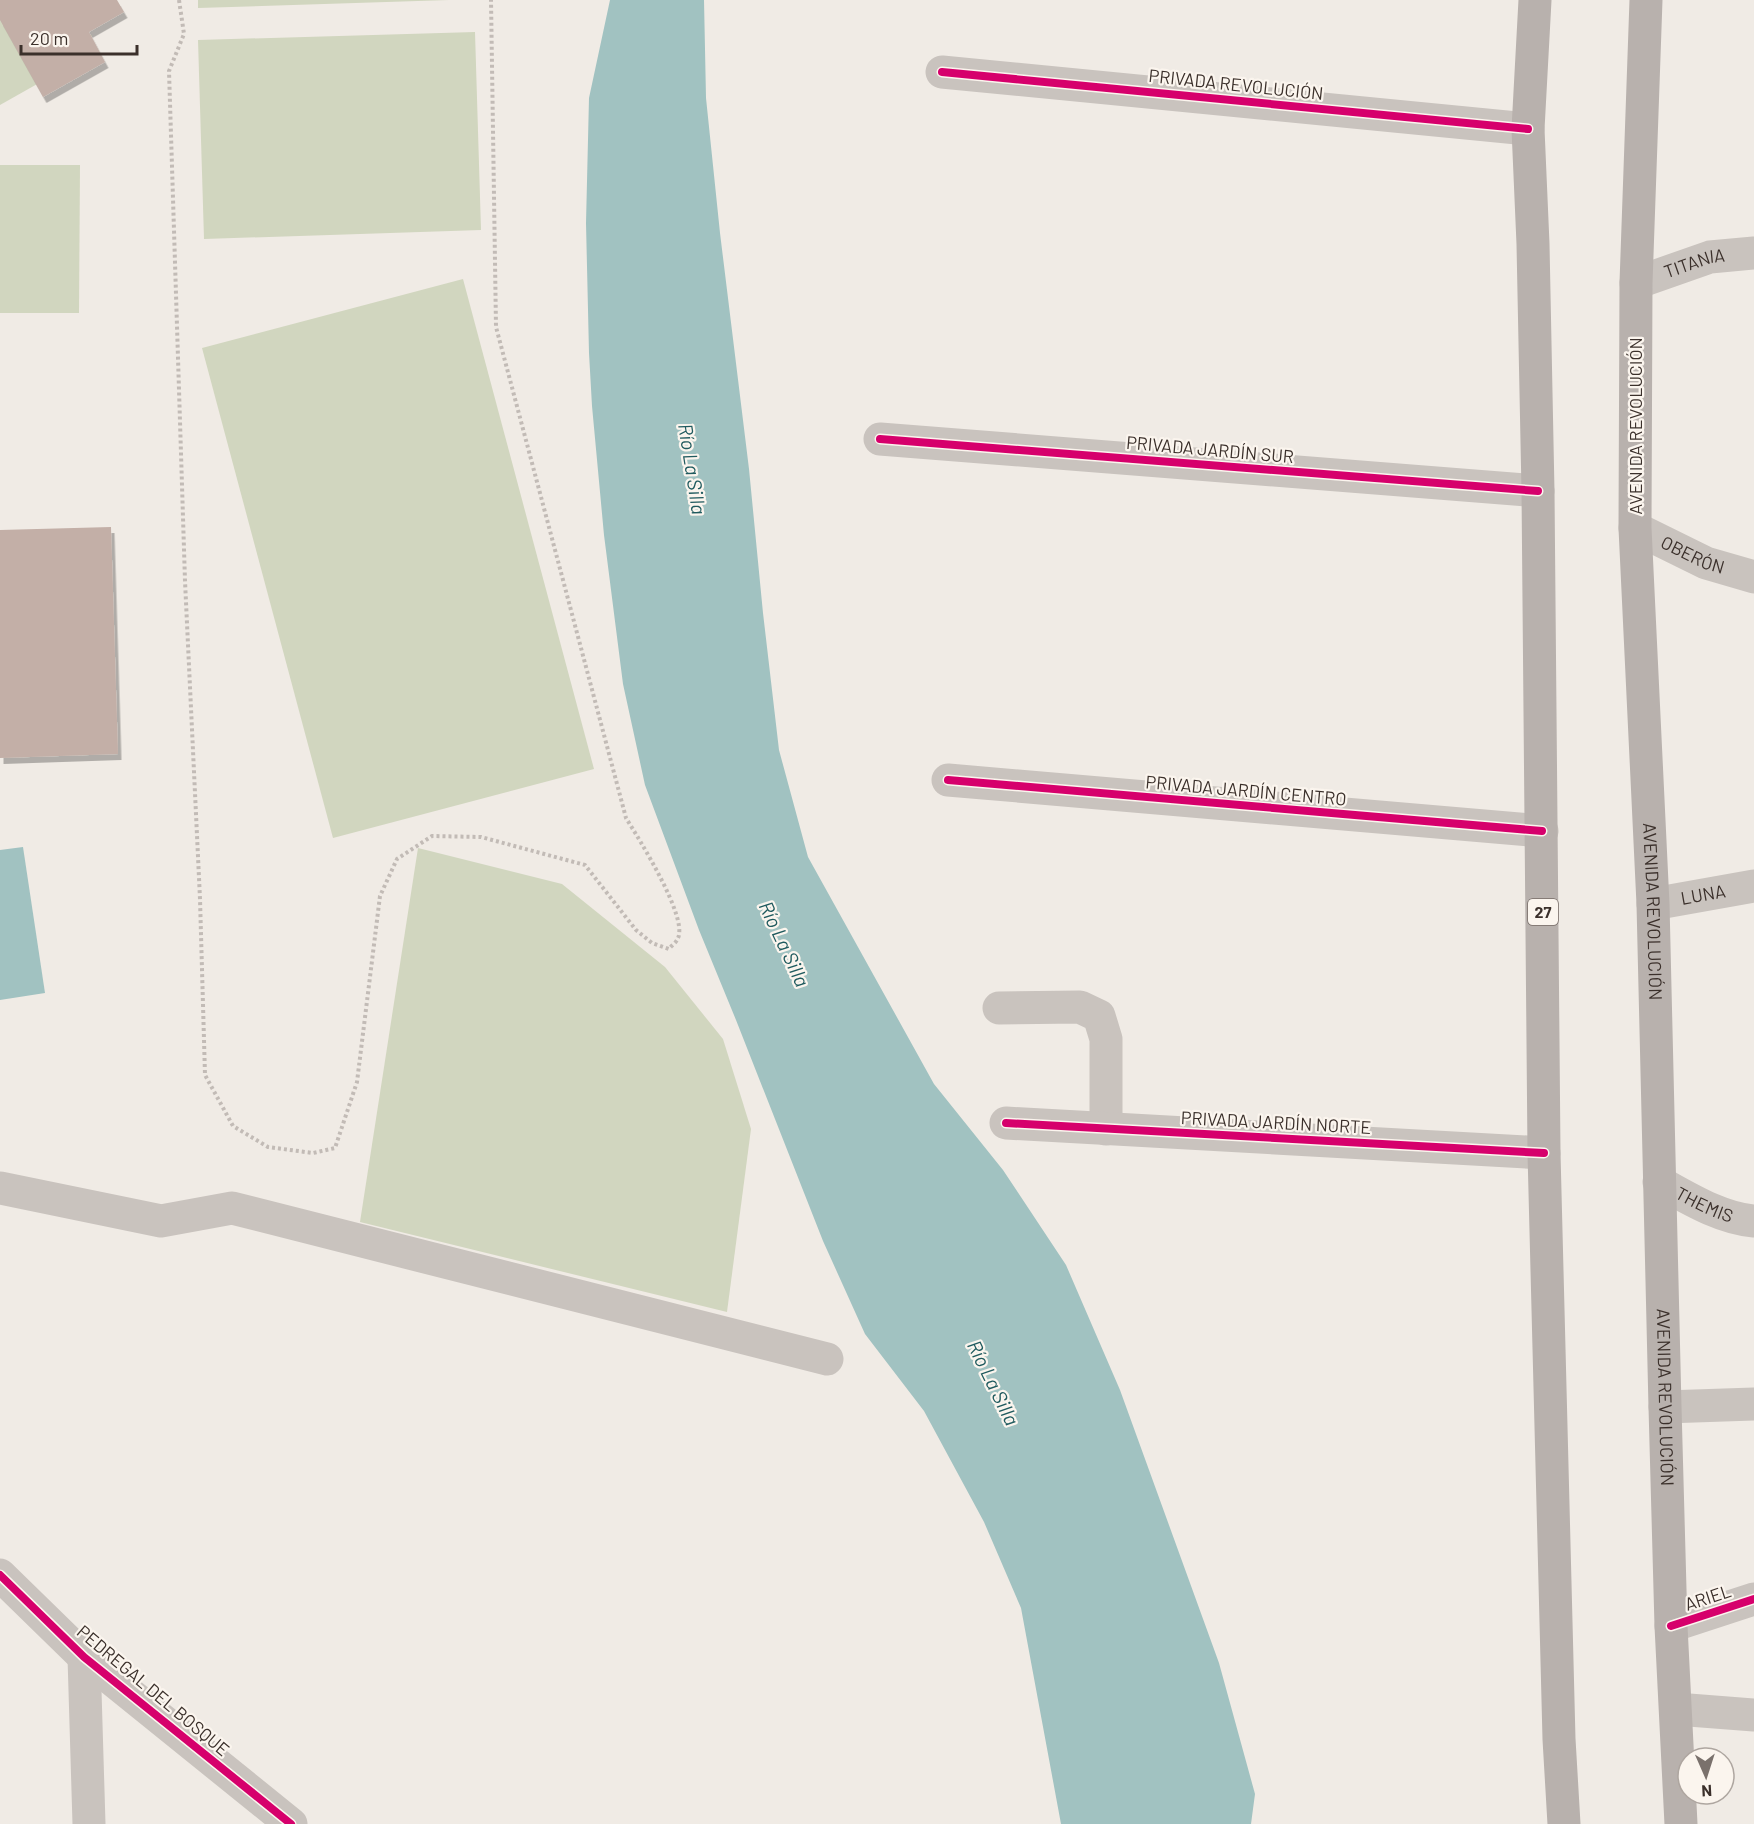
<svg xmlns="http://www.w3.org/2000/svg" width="1754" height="1824" viewBox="0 0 1754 1824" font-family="Barlow,sans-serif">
<defs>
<filter id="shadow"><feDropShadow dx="3.5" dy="6" stdDeviation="0" flood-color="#0004"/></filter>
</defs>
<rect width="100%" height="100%" fill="#f0ebe5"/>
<g fill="#d1d6bf">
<polygon points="0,0 62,70 0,105"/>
<polygon points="198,0 449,0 198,8"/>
<polygon points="475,32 481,230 204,239 198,40"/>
<polygon points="0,165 80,165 79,313 0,313"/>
<polygon points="463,279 594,769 333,838 202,348"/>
<polygon points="418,848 562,884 665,967 723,1039 751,1129 727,1312 360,1222"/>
</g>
<g fill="#a1c2c1">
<polygon points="610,0 704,0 706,98 720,233 749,469 763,613 779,750 808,857 934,1084 1003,1170 1066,1265 1120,1390 1219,1663 1255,1794 1251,1824 1061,1824 1021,1608 984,1522 924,1411 865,1334 823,1241 736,1020 699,930 645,785 623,684 604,535 592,406 589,353 586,223 589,98"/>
<polygon points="23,847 45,993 0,1000 0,850"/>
</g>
<g fill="#c3afa7" filter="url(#shadow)">
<polygon points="0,0 117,0 124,12 89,32 105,62 43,97 0,20"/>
<polygon points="111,527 118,754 0,758 0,530"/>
</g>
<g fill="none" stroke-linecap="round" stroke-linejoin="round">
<path stroke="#c2bbb6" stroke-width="4" stroke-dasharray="3 3" stroke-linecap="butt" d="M 179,0 L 184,34 L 169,71 L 185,581 L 200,899 L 205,1075 L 233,1126 L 268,1147 L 313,1153 L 335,1148 L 357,1082 L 380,896 L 397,859 L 432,836 L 481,837 L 585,865 L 636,930 L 652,943 L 669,949 C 671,946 677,942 678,938 C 688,917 639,839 626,818 L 496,327 L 491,0"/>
<g stroke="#c9c3be" stroke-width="33">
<polyline points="942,72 1528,129"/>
<path id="s1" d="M 1636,283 L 1710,257 L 1754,253"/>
<polyline points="880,439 1538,491"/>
<path id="s2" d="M 1635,528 L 1706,563 L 1754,577"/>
<polyline points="948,780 1542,831"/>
<path id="s3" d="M 1653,904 L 1754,886"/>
<polyline points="999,1008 1080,1007 1099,1016 1106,1039 1106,1129"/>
<polyline points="1006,1123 1544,1153"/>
<path id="s4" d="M 1659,1182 C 1688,1198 1720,1218 1754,1221"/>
<polyline points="0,1188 161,1221 232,1208 827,1359"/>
<polyline points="1665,1407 1754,1404"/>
<polyline points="0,1575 84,1657 291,1824"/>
<polyline points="1671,1626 1754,1599"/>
<polyline points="84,1657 89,1824"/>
<polyline points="1676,1709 1754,1715"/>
</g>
<g stroke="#b8b1ad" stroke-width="33">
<polyline points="1535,0 1528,129 1533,244 1538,491 1544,1153 1559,1739 1564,1824"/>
<path id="s5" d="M 1646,0 L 1636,283 L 1635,528 L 1653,904 L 1665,1407 L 1671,1626 L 1681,1824"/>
</g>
<g stroke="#fbf5ee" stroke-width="11">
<g id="cycleway">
<polyline points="942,72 1528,129"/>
<polyline points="880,439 1538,491"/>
<polyline points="948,780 1542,831"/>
<polyline points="1006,1123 1544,1153"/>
<polyline points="0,1575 84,1657 291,1824"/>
<polyline points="1671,1626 1754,1599"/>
</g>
</g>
<use href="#cycleway" stroke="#d6006c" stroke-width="8"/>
</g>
<g text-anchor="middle" stroke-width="4.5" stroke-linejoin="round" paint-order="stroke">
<rect fill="#fbf5ee" stroke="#756b66" stroke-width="1.5" x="1528" y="899" width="30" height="26" rx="4.5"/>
<g font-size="16" font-weight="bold" fill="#3b302b">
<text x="1543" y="918">27</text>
</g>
<g font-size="18" fill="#3b302b" stroke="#fbf5ee">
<text transform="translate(1236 85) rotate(6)" y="6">PRIVADA REVOLUCIÓN</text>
<text dy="6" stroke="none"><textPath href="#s1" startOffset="62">TITANIA</textPath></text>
<text transform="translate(1636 426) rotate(-90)" y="6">AVENIDA REVOLUCIÓN</text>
<text transform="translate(1210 450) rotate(5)" y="6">PRIVADA JARDÍN SUR</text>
<text dy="6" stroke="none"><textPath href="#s2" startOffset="64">OBERÓN</textPath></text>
<text transform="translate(1246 791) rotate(5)" y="6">PRIVADA JARDÍN CENTRO</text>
<text dy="6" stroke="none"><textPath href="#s3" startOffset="51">LUNA</textPath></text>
<text dy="6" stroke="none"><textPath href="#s5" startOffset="912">AVENIDA REVOLUCIÓN</textPath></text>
<text transform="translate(1276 1123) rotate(3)" y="6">PRIVADA JARDÍN NORTE</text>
<text dy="6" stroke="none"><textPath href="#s4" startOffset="51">THEMIS</textPath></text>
<text dy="6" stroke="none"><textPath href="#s5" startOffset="1398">AVENIDA REVOLUCIÓN</textPath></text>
<text transform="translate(1708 1598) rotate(-18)" y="6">ARIEL</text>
<text transform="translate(153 1691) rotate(40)" y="6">PEDREGAL DEL BOSQUE</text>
</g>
<g font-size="20" font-style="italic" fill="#1f5a5e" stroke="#fbf5ee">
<text transform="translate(692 469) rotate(81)" y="7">Río La Silla</text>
<text transform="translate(784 944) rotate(65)" y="7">Río La Silla</text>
<text transform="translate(993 1383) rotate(64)" y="7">Río La Silla</text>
</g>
</g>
<g transform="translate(1706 1776) rotate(177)"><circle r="28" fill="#fbf5ee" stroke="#aea6a0" stroke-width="1.5"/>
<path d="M0-4.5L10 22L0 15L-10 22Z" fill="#7a716c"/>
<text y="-9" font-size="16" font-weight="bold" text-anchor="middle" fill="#3b302b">N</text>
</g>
<path d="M21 45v9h116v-9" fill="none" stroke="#3b302b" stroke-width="3"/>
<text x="30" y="45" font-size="18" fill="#3b302b" stroke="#fbf5ee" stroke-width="4.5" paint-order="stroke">20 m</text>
</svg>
